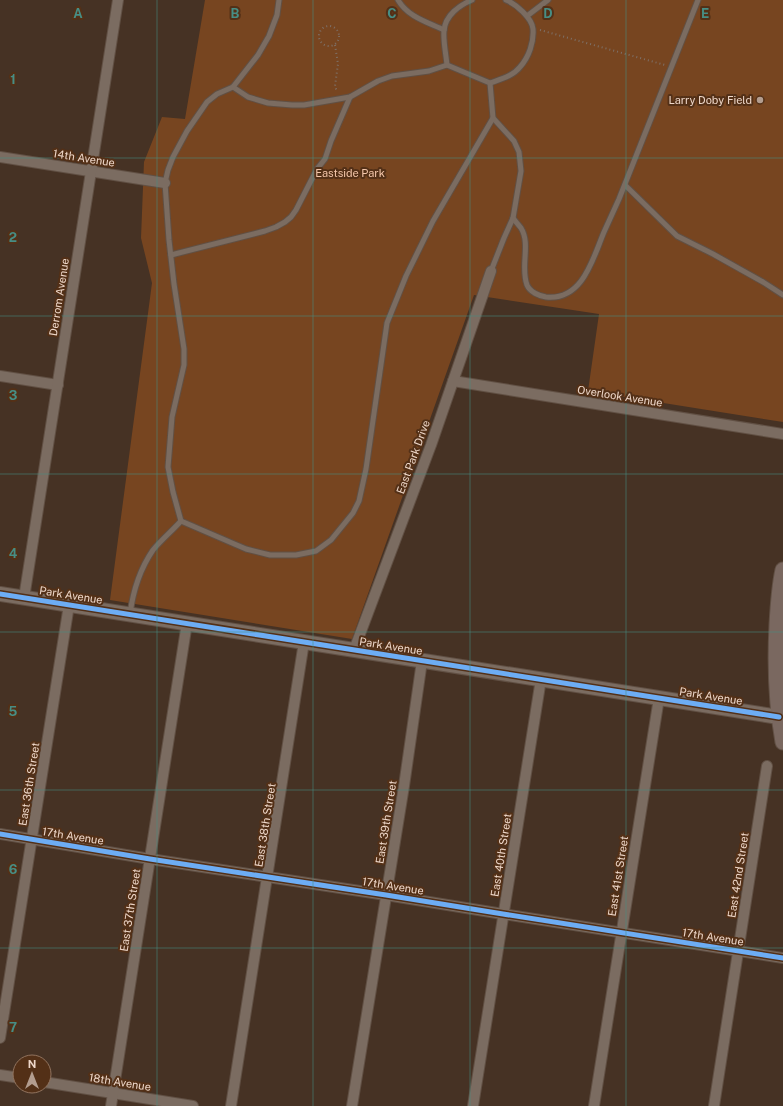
<svg xmlns="http://www.w3.org/2000/svg" width="783" height="1106" viewBox="0 0 783 1106" font-family="'Public Sans',sans-serif">
<rect width="100%" height="100%" fill="#463224"/>
<polygon fill="#774520" points="205,0 783,0 783,422 588,391 599,314 474,295 352,639 110,600 152,283 141,238 144,162 162,117 185,119"/>
<g fill="none" stroke-linecap="round" stroke-linejoin="round">
<g stroke="#615044" stroke-width="7">
<g id="lane">
<path d="M 398,0 C 408,17 427,22 444,30"/>
<polyline points="527,16 548,0"/>
<path d="M 447,65 C 446,54 443,41 444,31 C 445,15 460,5 472,0"/>
<path d="M 233,87 L 248,97 L 268,103 L 292,105 L 304,105 L 350,97 L 378,81 L 392,76 L 429,71 L 447,65 L 490,83 C 501,79 513,76 520,67 C 529,57 534,42 533,29 C 532,18 516,4 506,0"/>
<polyline points="625,185 677,236 713,254 763,282 783,295"/>
<path d="M 513,218 C 515,221 518,224 521,228 C 531,244 520,267 527,285 C 530,292 539,296 546,297 C 583,301 593,258 604,232 C 609,221 614,210 619,199 L 698,0"/>
<polyline points="171,255 265,231 276,227 285,222 291,217 296,210 317,169 325,159 331,141 350,97"/>
<polyline points="491,271 504,238 513,218 521,171 519,152 514,141 493,118"/>
<polyline points="181,521 246,549 270,555 296,555 316,551 331,540 353,513 359,501 366,469 387,323 406,276 433,221 493,118 490,83"/>
<polyline points="181,521 173,492 168,467 172,417 184,365 184,349 174,284 169,240 165,183 168,170 173,157 187,131 207,102 217,94 233,87 258,55 269,36 277,15 279,0"/>
<path d="M 130,614 C 133,591 140,569 153,550 C 161,540 172,531 181,521"/>
</g>
</g>
<g stroke="#615044" stroke-width="12">
<g id="street">
<polyline points="0,157 165,183"/>
<polyline points="0,376 58,385"/>
<polyline points="453,381 783,434"/>
<polyline points="24,598 118,0"/>
<polyline points="354,650 431,445 491,271"/>
<polyline points="0,834 150,859 386,895 503,914 783,958"/>
<polyline points="0,1038 69,605"/>
<polyline points="0,1075 20,1078"/>
<polyline points="44,1082 193,1106"/>
<polyline points="111,1106 187,623"/>
<polyline points="231,1106 304,642"/>
<polyline points="352,1106 404,786 422,661"/>
<polyline points="473,1106 541,679"/>
<polyline points="594,1106 659,698"/>
<polyline points="714,1106 767,766"/>
</g>
</g>
<g stroke="#615044" stroke-width="16">
<polyline id="secondary" points="0,594 779,717"/>
</g>
<g stroke="#615044" stroke-width="17">
<path id="primary" d="M 783,570 C 779,588 778,607 777,625 C 775,664 776,703 783,742"/>
</g>
<g stroke="#7e7067" stroke-width="2" stroke-dasharray="1 3" stroke-linecap="butt">
<circle cx="329" cy="36" r="10"/>
<polyline points="540,30 665,65"/>
<polyline points="335,45 338,64 335,86 337,92"/>
</g>
<use href="#lane" stroke="#7b6c61" stroke-width="5"/>
<use href="#street" stroke="#7b6c61" stroke-width="10"/>
<use href="#secondary" stroke="#7b6c61" stroke-width="14"/>
<use href="#primary" stroke="#7a6860" stroke-width="15"/>
<g stroke="#533017" stroke-width="8">
<g id="cycleway">
<polyline points="0,594 779,717"/>
<polyline points="0,834 150,859 386,895 503,914 783,958"/>
</g>
</g>
<use href="#cycleway" stroke="#6dadf4" stroke-width="5"/>
</g>
<path fill="none" stroke="#478e85" stroke-width="1" stroke-opacity="0.55" d="M 157,0 L 157,1106M 313,0 L 313,1106M 470,0 L 470,1106M 626,0 L 626,1106M 0,158 L 783,158M 0,316 L 783,316M 0,474 L 783,474M 0,632 L 783,632M 0,790 L 783,790M 0,948 L 783,948"/>
<circle fill="#b39d8f" stroke="#533017" stroke-width="1.5" cx="760" cy="100" r="4"/>
<g text-anchor="middle" stroke-width="4" stroke-linejoin="round" paint-order="stroke">
<g font-size="11" fill="#eed7c9" stroke="#533017" text-anchor="end">
<text x="752" y="104">Larry Doby Field</text>
</g>
<g font-size="11" fill="#eed7c9" stroke="#533017">
<text transform="translate(84 158) rotate(9)" y="4">14th Avenue</text>
<text transform="translate(59 297) rotate(-81)" y="4">Derrom Avenue</text>
<text transform="translate(620 396) rotate(9)" y="4">Overlook Avenue</text>
<text transform="translate(413 457) rotate(-70)" y="4">East Park Drive</text>
<text transform="translate(71 595) rotate(9)" y="4">Park Avenue</text>
<text transform="translate(391 646) rotate(9)" y="4">Park Avenue</text>
<text transform="translate(711 696) rotate(9)" y="4">Park Avenue</text>
<text transform="translate(29 784) rotate(-81)" y="4">East 36th Street</text>
<text transform="translate(386 822) rotate(-81)" y="4">East 39th Street</text>
<text transform="translate(265 825) rotate(-81)" y="4">East 38th Street</text>
<text transform="translate(73 836) rotate(9)" y="4">17th Avenue</text>
<text transform="translate(501 855) rotate(-81)" y="4">East 40th Street</text>
<text transform="translate(738 875) rotate(-81)" y="4">East 42nd Street</text>
<text transform="translate(618 876) rotate(-81)" y="4">East 41st Street</text>
<text transform="translate(393 886) rotate(9)" y="4">17th Avenue</text>
<text transform="translate(130 910) rotate(-81)" y="4">East 37th Street</text>
<text transform="translate(713 937) rotate(9)" y="4">17th Avenue</text>
<text transform="translate(120 1082) rotate(9)" y="4">18th Avenue</text>
</g>
<g font-size="11" fill="#f5c7ab" stroke="#533017">
<text x="350" y="177">Eastside Park</text>
</g>
</g>
<g font-size="13" text-anchor="middle" font-weight="bold" fill="#478e85" stroke="#533017" stroke-width="4" stroke-linejoin="round" paint-order="stroke">
<text x="78" y="18">A</text>
<text x="235" y="18">B</text>
<text x="392" y="18">C</text>
<text x="548" y="18">D</text>
<text x="705" y="18">E</text>
<text x="13" y="84">1</text>
<text x="13" y="242">2</text>
<text x="13" y="400">3</text>
<text x="13" y="558">4</text>
<text x="13" y="716">5</text>
<text x="13" y="874">6</text>
<text x="13" y="1032">7</text>
</g>
<g transform="translate(32 1074)"><circle r="19" fill="#533017" stroke="#91735e"/>
<path d="M0-3L7 15L0 10L-7 15Z" fill="#b39d8f"/>
<text y="-6" font-size="11" font-weight="bold" text-anchor="middle" fill="#eed7c9">N</text>
</g>
</svg>
